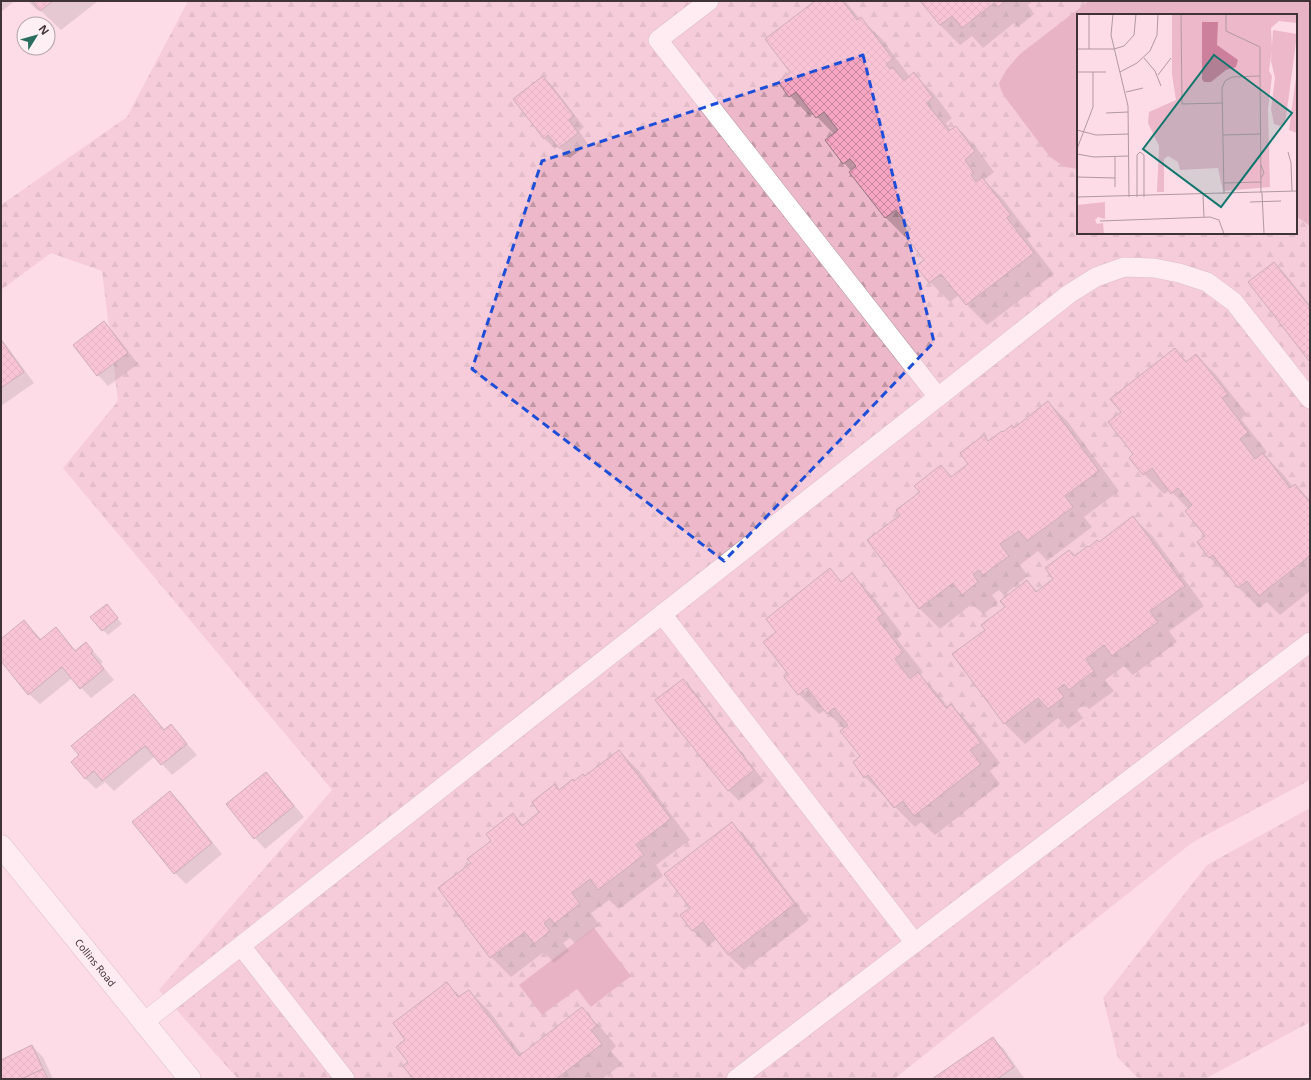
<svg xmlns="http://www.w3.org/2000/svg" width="1311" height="1080" viewBox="0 0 1311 1080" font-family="'Noto Sans',sans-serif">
<defs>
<pattern id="forest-firs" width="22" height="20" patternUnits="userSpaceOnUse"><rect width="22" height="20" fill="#edb8ca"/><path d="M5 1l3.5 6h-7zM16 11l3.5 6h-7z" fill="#c196a5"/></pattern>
<pattern id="building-cross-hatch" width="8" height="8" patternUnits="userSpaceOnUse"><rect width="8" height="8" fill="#f6a6c3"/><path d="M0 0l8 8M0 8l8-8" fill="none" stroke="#c9889f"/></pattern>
</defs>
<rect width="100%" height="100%" fill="#fddce7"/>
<g fill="url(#forest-firs)" fill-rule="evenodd">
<path d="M 188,1 L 1310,1 L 1310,780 L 1193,842 L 894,1079 L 238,1079 L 159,990 L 332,790 L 63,468 L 118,401 L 102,271 L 51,253 L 1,290 L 1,205 L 127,117 ZM 1078,15 L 1296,15 L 1296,233 L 1078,233 Z"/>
<polygon points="1310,808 1310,1022 1205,1079 1139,1079 1118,1058 1103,998 1207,865"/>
</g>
<g fill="#cd809c">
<polygon points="1089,1 1310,1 1310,226 1296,216 1296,15 1078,15 1078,169 1065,167 1050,157 1004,96 1001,90 999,83 1007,69 1020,54"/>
<polygon points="594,928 631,976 591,1007 577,989 542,1015 519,985"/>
</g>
<g fill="#0003" fill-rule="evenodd">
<polygon points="1,1 15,1 2,11"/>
<polygon points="28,1 98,1 61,30 39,9 37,10"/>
<polygon points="817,1 845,1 860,19 881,38 910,77 914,74 934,94 952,118 946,123 951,131 956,127 976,147 994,172 984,180 1002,198 1031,236 1027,239 1054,274 987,325 967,305 959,295 950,302 930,282 925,260 907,236 905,237 885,217 851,171 844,163 826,140 834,134 814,114 810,116 790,96 779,82 792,72"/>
<polygon points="922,1 1033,1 1028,5 1034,14 1018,27 1014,23 983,48 972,36 960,45 940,25"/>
<polygon points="543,77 554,88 584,127 579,131 588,144 570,158 558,146 555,149 544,138"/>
<polygon points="1274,263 1285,274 1310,305 1310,360"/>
<polygon points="103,323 114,333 138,364 108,386 98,375 74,345"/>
<polygon points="1,338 34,383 1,406"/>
<polygon points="1175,350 1187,362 1196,355 1216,375 1247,414 1241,419 1267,452 1264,455 1283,474 1293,487 1295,485 1310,500 1310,591 1280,615 1267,602 1259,608 1239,588 1231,576 1229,577 1209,557 1206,537 1188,509 1170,490 1164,494 1144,474 1134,454 1122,412"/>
<polygon points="1048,402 1068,422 1119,491 1084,517 1092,527 1047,561 1038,551 1020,565 1028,576 1004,595 999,590 992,595 998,603 983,614 972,604 940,629 920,609 868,540 901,515 921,493 941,466 952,477 970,464 989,442 1014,429"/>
<polygon points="1133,517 1153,537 1204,606 1169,631 1177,642 1133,675 1124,666 1105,680 1114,691 1089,709 1084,704 1077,710 1083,718 1068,729 1058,718 1025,744 1005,724 953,655 986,630 1027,581 1038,592 1055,579 1074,557 1099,543"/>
<path d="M 830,570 L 842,582 L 852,575 L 872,595 L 902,634 L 897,639 L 923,672 L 920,675 L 938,694 L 948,707 L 951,705 L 971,725 L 1000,763 L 990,771 L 1000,784 L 935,835 L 921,822 L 915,827 L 895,807 L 886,796 L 885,797 L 865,777 L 862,757 L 844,729 L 825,710 L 819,714 L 799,694 L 786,677 L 790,674 L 777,632 ZM 810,685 L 812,686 L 804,692 L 804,689 Z"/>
<polygon points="112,611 122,624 108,635 103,630"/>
<polygon points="24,621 42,640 55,629 76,651 86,643 103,662 101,664 114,680 91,698 72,678 40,704 29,694 1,659 1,640"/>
<polygon points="683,680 693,690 764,781 739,801 729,791 657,700"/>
<polygon points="134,695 165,730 171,726 197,755 172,775 155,756 114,791 105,782 96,789 85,778 80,755"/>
<polygon points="619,751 639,771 690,840 656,865 663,876 619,909 609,900 591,913 599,925 575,943 570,938 563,943 569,951 554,963 544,952 511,977 491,957 472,863 492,841 513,814 524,826 541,812 555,785 560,791 585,777"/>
<polygon points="266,773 276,783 304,817 265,849 255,838"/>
<polygon points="170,793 181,803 222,854 186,884 175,873 134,822"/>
<polygon points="732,824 748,839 809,920 744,970 728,955 717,939 708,946 692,930 691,908"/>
<polygon points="446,983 460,997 469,991 489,1011 522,1055 582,1009 602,1029 616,1046 611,1051 622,1064 602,1079 414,1079 409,1062 406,1040"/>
<polygon points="993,1039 1004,1049 1024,1078 933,1079"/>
<polygon points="32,1046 43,1057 53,1079 1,1079 1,1061"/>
</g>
<g fill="url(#building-cross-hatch)" stroke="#91747e">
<polygon points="32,1 53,1 40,11"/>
<polygon points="815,1 843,1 857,20 861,17 893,59 886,64 890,69 893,67 904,81 914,72 933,98 926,103 949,131 956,126 975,151 965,160 974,173 971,175 976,182 982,177 1011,215 1007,218 1034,253 966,305 941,274 929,283 916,266 924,260 904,234 911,229 896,210 885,218 849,172 856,166 850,159 843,164 825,140 838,130 824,112 816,118 796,92 789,97 778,82 790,72 765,39"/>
<polygon points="920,1 1006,1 998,7 994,3 962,28 952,16 940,25"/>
<polygon points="543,76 574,116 569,120 578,133 559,148 548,135 544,139 513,99"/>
<polygon points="1274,262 1310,307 1310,362 1248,282"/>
<polygon points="104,321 128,353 97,376 73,345"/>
<polygon points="1,340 24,372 1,388"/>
<polygon points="1175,348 1186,362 1196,354 1228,394 1222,398 1248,432 1240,439 1255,459 1263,453 1290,488 1295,484 1310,503 1310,556 1259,596 1247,581 1238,588 1213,555 1209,558 1197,542 1205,536 1185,511 1192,505 1178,488 1171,494 1152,468 1143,475 1129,458 1133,454 1108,422 1121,412 1110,399"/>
<polygon points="1048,401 1099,471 1065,496 1073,507 1027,541 1019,531 1000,544 1009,556 983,575 979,570 973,574 978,582 962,595 953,583 919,609 867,540 900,515 896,510 920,492 914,486 941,465 951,477 968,464 960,453 984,435 988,441 1002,431 1003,432 1012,425 1014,428"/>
<polygon points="1133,516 1185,586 1150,611 1158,622 1112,656 1104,645 1086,659 1094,671 1069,690 1064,684 1058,689 1064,697 1048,709 1038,698 1004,724 952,654 985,630 981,625 1005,607 1000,601 1027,580 1036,592 1053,579 1045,568 1069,550 1074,556 1088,546 1089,547 1097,540 1099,542"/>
<polygon points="830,568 841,582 852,573 883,614 877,618 903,652 895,659 910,679 918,672 946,708 951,704 981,743 970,750 981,764 914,816 903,801 894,808 868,775 864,778 853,762 860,756 840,731 848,725 834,708 827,714 807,688 798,695 784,677 788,674 763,642 776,632 766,619"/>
<polygon points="107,604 118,618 102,631 90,617"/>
<polygon points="24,620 40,640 56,627 75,651 86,642 93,651 91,653 104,669 80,689 62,667 28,695 1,661 1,639"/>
<polygon points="683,679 754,770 728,791 655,700"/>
<polygon points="134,694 164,730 171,724 187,744 161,765 145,746 102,781 94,771 85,779 71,762 79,755 71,746"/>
<polygon points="619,750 671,819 636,845 644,855 598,890 590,879 572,893 580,904 554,924 550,918 544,923 550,931 534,944 525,932 490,958 438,888 471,863 467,859 491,841 486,834 513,813 522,826 539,812 532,802 555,784 559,790 573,779 574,781 583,774 585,776"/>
<polygon points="266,772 294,806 254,839 226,804"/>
<polygon points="170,791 212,843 174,874 132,822"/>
<polygon points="732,822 795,904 728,955 703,922 692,931 680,915 690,908 664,874"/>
<polygon points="447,982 458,997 469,990 519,1056 582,1007 597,1026 591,1030 602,1044 556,1079 413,1079 403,1066 408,1062 396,1047 405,1040 393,1023"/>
<polygon points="993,1037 1014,1067 997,1079 932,1079"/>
<polygon points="32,1045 43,1069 21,1079 1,1079 1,1060"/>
<polygon points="43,1069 48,1079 21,1079"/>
</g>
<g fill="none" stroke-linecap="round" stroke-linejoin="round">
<g stroke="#b597a1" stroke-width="20">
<g id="lane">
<polyline points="709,1 658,40 938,397"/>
<polyline points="662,614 915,943"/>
<polyline points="241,946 345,1079"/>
<polyline points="144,1022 1069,294 1096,277 1124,267 1154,268 1179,273 1207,282 1234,302 1310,399"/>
<polyline points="736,1079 1310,642"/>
</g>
</g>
<g stroke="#b597a1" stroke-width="23">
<g id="secondary">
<path id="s1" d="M 1,846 L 190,1079"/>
</g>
</g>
<use href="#lane" stroke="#fff" stroke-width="19"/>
<use href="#secondary" stroke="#fff" stroke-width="22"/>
</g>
<path d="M0 0H1311V1080H0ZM 863,55 L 934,342 L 724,561 L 472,369 L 542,161 Z" fill="#fddce7" fill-opacity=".55" fill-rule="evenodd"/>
<path fill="none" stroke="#1d4ed8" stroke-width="3" stroke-dasharray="8 5" stroke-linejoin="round" d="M 863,55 L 934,342 L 724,561 L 472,369 L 542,161 Z"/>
<g text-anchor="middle" stroke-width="3.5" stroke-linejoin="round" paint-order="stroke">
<g font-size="10" fill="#403337" stroke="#fdeff3">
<text dy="4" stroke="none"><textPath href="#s1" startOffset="150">Collins Road</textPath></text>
</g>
</g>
<g transform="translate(1077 14)">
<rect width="220" height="220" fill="#fddce7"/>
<path d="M 95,0 L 220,0 L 220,9 L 202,7 L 194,14 L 195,34 L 192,57 L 195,62 L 191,95 L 193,173 L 146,177 L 141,154 L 103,156 L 101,148 L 91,142 L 87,145 L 87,178 L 80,178 L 82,132 L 71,109 L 72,98 L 99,86 L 95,60 ZM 196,16 L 220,20 L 208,111 L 203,112 L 197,110 L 194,95 L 198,64 L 194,47 ZM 220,56 L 220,119 L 212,116 ZM 28,188 L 28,205 L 21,203 L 18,206 L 20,210 L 26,209 L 27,220 L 0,220 L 0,191 Z" fill="#edb8ca"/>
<path d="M 125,8 L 141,8 L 140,31 L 161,46 L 159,53 L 149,56 L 134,68 L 127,68 L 125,65 Z" fill="#cd809c"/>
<path fill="none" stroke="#b198a1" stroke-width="1" d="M 36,0 L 34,21 L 51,92 L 52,183M 104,0 L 105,90 L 146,89M 149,0 L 149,17 L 183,33 L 183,62M 0,35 L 37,35 L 47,32 L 57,21 L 59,0M 12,35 L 12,0M 67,44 L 78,57 L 84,72M 0,58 L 29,58M 43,58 L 60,49 L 73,37 L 80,21 L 81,0M 81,61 L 94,44M 49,78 L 66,74M 29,99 L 51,98M 0,116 L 19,121 L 52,120M 146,121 L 183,120M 0,135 L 16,93 L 16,58M 211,138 L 214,149 L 215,177M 0,140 L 17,143 L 52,142M 38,143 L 38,173M 184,151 L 187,159 L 184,164M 0,163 L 38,164M 147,169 L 184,168M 185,179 L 187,219M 147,180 L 145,74 L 148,67 L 155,63 L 183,62 L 184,179M 126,181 L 127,203M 0,183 L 220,177M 60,183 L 60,141 L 63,138 L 67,141 L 67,183M 173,188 L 204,187M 23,207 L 133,203 L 142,206 L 147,220"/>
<path fill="#0f766e" fill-opacity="0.15" stroke="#0f766e" stroke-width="2" d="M 137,41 L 215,99 L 144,193 L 66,135 Z"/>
<rect width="220" height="220" fill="none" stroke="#403337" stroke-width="2"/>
</g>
<rect width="1311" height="1080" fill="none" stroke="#403337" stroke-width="4"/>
<g transform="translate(36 36) rotate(53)"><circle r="19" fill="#fdeff3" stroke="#b1a4a8"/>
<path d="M0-3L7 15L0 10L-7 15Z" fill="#2b6e60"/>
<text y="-6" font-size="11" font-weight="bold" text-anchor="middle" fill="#403337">N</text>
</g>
</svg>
